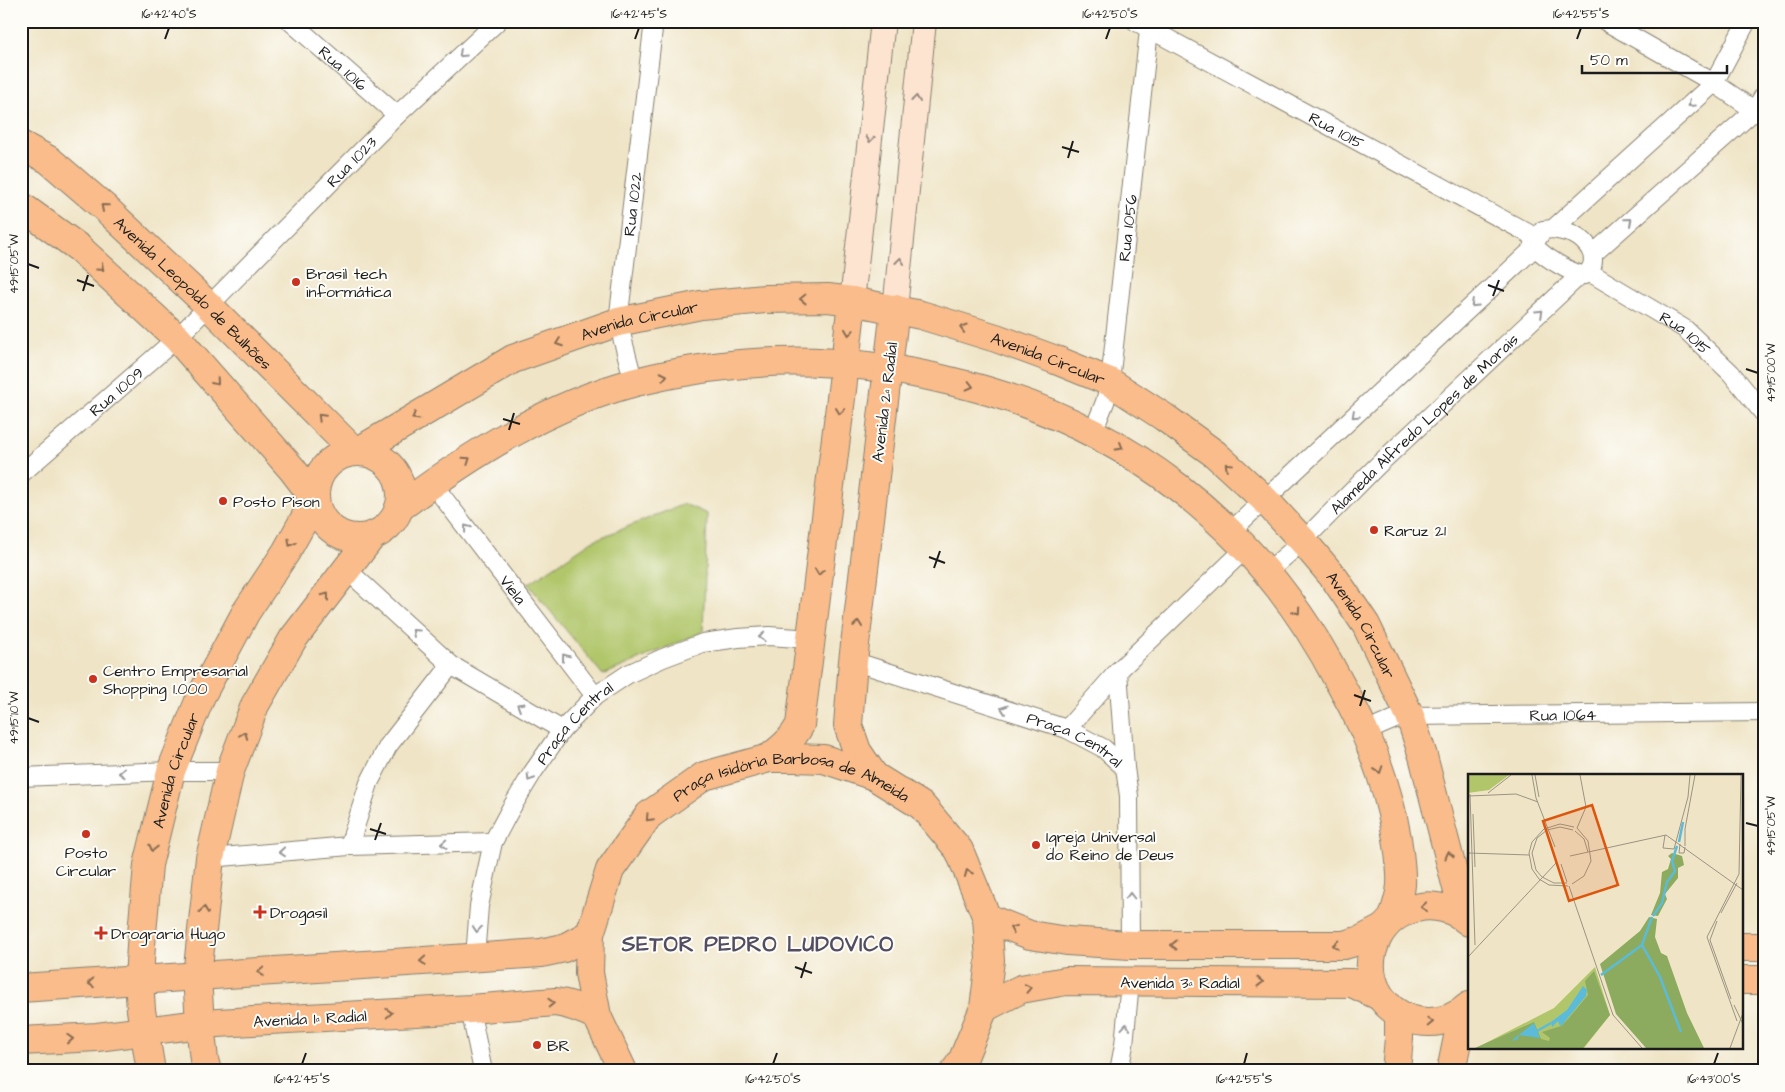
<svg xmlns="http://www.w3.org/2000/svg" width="1785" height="1092" viewBox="0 0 1785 1092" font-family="'Architects Daughter',sans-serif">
<rect width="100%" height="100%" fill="#fdfcf7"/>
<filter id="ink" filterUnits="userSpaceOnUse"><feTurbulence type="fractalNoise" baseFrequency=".02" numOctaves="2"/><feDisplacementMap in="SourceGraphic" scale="10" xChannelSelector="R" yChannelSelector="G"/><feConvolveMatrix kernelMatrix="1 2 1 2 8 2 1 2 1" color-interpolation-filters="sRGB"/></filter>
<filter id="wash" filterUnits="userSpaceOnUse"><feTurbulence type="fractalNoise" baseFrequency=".0096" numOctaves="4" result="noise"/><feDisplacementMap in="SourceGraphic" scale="20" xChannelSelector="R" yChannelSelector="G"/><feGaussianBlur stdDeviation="1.12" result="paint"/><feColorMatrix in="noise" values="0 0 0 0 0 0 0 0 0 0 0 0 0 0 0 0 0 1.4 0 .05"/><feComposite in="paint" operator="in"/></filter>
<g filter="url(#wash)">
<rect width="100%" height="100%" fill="#efe4c6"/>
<polygon fill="#b1c66b" stroke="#667144" points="684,504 707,514 703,632 603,675 528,584 592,541"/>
</g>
<g filter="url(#ink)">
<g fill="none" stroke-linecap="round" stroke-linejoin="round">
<g stroke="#868071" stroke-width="20">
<g id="street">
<path id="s1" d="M 290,21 L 397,115"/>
<path id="s2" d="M 1135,21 L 1537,238"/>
<polyline points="1605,21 1714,83 1763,116"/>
<polyline points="1553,229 1714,83 1747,21"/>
<path d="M 1553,229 C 1560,230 1567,232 1573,234 C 1589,242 1602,261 1585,275 C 1574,275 1539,255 1534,244 L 1543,230 Z"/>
<polyline points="1593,254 1755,110 1764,95"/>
<path id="s3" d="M 1589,272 L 1685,329 L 1731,373 L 1764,414"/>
<path id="s4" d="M 634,383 L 618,322 L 654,21"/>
<path id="s5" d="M 1093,432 L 1105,402 L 1110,382 L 1150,21"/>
<path id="s6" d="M 21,474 L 177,338 L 397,115 L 498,21"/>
<path id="s7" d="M 432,483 L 595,696"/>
<polyline points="1230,532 1535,247"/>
<polyline points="346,569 451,665 562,730"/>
<path id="s8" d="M 1267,572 L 1303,541 L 1377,466 L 1580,275"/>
<path id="s9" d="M 853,661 L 1067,729 L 1103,748 L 1125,768"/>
<polyline points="1118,671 1125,768 1129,796 1130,945"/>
<polyline points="1067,729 1118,671 1246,548"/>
<path id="s10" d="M 1365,732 L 1395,719 L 1410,716 L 1764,712"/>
<polyline points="21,777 171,771 230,771"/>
<polyline points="349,846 369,783 388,746 451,665"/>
<polyline points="210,858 349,846 493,842"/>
<path id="s11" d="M 475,957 L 479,906 L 493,842 L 510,810 L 533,772 L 562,730 L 595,696 L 628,674 L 663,658 L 703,643 L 738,638 L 769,636 L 811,639"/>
<polyline points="470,1009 483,1071"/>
<polyline points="1119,1071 1124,1045 1130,982"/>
</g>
</g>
<g stroke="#868071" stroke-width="26">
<g id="secondary">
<polyline points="852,301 883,21"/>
<polyline points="895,309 924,21"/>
</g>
</g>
<g stroke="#868071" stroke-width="30">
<g id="primary">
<path id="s12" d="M 21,145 L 49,160 L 105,208 L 208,305 L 355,452"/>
<polyline points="21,206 79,248 177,338 292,469 315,499"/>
<path id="s13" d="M 357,452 L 513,359 L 618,322 L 701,305 L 765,299 L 828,298 L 852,301 L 921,315 L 996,338 L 1056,360 L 1110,382 L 1164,417 L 1215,454 L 1264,499 L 1303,541 L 1335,579 L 1366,625 L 1410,716 L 1423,756 L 1465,919"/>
<circle cx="358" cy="495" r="43"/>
<path d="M 399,508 C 470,455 548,405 636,382 C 743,355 843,355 950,381 C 1121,421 1257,524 1338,680 C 1348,698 1358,716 1366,735 C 1380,768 1391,803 1397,838 C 1399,853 1402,870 1401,885 C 1400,897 1396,907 1393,918"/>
<path d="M 769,758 C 782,748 792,740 800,725 L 842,390 L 852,301"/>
<polyline points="874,776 857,751 848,725 853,661 895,309"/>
<polyline points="987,918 1030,935 1067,941 1130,945 1344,945 1361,940 1382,929"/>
<path d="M 1469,922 C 1455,909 1434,903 1416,908 C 1399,912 1386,922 1378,937 C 1348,996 1419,1050 1469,1006"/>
<polyline points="1741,947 1764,947"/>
<polyline points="1741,980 1764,980"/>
<polyline points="21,988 541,953 564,948 590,934"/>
<polyline points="984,1008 1021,989 1066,981 1352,983 1379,996"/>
<path d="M 21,1041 L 97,1037 L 200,1024 L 470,1009 L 555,1002 C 571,1004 583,1009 597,1016"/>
<path id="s14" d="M 151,1071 L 141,1010 L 139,980 L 141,945 L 148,865 L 171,771 L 201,696 L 246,612 L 286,552 L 315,500"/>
<polyline points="207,1071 204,1060 200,1024 197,976 210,858 230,771 255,705 293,639 372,536"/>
<path id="s15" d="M 623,1071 L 597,1016 L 589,973 L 590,934 L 610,870 L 649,815 L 704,776 L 769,758 L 793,758 L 824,759 L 874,776 L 922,806 L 959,850 L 987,918 L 990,960 L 984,1008 L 963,1059 L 955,1071"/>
<polyline points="1396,1071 1399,1038 1399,1014"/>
<polyline points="1451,1071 1459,1032 1467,1008"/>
</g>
</g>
<use href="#street" stroke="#fff" stroke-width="18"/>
<use href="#secondary" stroke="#fde4d0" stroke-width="24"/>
<use href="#primary" stroke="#f9bc8a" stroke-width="28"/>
</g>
<defs><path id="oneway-chevron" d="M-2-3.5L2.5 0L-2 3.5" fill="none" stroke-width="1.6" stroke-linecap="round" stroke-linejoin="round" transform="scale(1.25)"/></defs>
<g stroke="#999">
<use href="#oneway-chevron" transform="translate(462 54) rotate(137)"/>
<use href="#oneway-chevron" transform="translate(1691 104) rotate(138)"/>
<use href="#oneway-chevron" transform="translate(1629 221) rotate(-41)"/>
<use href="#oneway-chevron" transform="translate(1474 304) rotate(137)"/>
<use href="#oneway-chevron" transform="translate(1540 313) rotate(-43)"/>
<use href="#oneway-chevron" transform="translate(1355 415) rotate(137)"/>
<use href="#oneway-chevron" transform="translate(467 528) rotate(-128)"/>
<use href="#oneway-chevron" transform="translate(415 632) rotate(-138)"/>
<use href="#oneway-chevron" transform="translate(762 637) rotate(178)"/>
<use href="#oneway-chevron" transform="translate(565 657) rotate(-127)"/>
<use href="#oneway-chevron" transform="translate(520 706) rotate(-149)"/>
<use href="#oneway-chevron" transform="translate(1004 709) rotate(-162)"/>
<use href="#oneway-chevron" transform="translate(122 773) rotate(178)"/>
<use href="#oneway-chevron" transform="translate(530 778) rotate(122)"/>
<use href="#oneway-chevron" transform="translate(444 844) rotate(178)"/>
<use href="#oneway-chevron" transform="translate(282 852) rotate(175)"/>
<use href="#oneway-chevron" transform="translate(1130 896) rotate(-90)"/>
<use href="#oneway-chevron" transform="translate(477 929) rotate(94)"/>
<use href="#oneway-chevron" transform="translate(1126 1027) rotate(-85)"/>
</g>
<g stroke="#988a7f">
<use href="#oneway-chevron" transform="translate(916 99) rotate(-84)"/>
<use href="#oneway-chevron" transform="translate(870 139) rotate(97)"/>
<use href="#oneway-chevron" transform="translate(900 261) rotate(-84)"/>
</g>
<g stroke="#8a6c53">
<use href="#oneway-chevron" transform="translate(104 207) rotate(-139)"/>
<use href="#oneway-chevron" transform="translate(101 268) rotate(42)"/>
<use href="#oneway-chevron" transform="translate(803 299) rotate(179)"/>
<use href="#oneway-chevron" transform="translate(963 328) rotate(-163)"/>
<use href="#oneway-chevron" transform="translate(849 332) rotate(98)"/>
<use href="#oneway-chevron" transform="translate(559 343) rotate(160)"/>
<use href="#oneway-chevron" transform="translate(664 376) rotate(-12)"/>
<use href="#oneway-chevron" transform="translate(216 382) rotate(49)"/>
<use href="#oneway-chevron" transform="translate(970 386) rotate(14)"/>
<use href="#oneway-chevron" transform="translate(840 411) rotate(97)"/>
<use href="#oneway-chevron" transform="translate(321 417) rotate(-135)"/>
<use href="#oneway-chevron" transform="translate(415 417) rotate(149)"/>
<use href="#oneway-chevron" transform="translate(1120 447) rotate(30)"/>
<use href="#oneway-chevron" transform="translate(467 460) rotate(-34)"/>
<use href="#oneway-chevron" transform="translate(1228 466) rotate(-137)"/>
<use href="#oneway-chevron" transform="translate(291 543) rotate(119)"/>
<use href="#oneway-chevron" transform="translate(819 572) rotate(97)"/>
<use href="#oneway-chevron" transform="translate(326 596) rotate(-53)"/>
<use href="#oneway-chevron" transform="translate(1297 611) rotate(55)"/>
<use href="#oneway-chevron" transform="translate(858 624) rotate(-83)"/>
<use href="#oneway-chevron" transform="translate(244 735) rotate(-69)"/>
<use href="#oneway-chevron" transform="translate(1379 770) rotate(71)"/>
<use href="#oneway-chevron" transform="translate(649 818) rotate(133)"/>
<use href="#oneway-chevron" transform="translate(153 848) rotate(103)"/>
<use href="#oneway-chevron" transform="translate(1449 855) rotate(-104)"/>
<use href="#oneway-chevron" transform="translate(968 873) rotate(-112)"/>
<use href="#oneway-chevron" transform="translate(1424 907) rotate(175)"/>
<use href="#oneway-chevron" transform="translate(204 910) rotate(-84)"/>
<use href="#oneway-chevron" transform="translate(1013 929) rotate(-158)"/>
<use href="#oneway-chevron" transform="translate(1174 945) rotate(180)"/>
<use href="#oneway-chevron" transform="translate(1336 945) rotate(178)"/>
<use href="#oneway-chevron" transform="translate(423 961) rotate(176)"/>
<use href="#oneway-chevron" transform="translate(261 972) rotate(176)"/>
<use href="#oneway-chevron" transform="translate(1260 982)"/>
<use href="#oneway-chevron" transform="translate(91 983) rotate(176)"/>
<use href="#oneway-chevron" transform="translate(1028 988) rotate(-12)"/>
<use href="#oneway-chevron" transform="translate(551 1003) rotate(-2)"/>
<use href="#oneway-chevron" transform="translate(389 1013) rotate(-3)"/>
<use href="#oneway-chevron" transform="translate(1430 1022) rotate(-2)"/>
<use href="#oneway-chevron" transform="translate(70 1039) rotate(-3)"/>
</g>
</g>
<path fill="none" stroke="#1c1c1c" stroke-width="2" d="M 165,39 L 169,28M 635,39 L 639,28M 1106,39 L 1110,28M 1577,39 L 1581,28M 1062,147 L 1079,152M 1068,158 L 1073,141M 28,264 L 39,268M 77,280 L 94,286M 1488,285 L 1504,291M 83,291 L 88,275M 1493,296 L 1499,280M 1746,369 L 1758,373M 503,419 L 520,424M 509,430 L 514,413M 929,557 L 945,563M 934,568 L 940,551M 1354,695 L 1371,701M 1360,706 L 1365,690M 28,718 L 39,722M 1746,823 L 1758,826M 370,829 L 386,834M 375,840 L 381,823M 795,967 L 812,973M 801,978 L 806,962M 302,1064 L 306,1053M 773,1064 L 777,1053M 1244,1064 L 1247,1053M 1714,1064 L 1718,1053"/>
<g fill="#c8321e" stroke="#fdfcf7" stroke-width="2">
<circle cx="296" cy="282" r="5"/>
<circle cx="223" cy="501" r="5"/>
<circle cx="1374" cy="530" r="5"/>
<circle cx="93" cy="679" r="5"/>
<circle cx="86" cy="834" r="5"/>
<circle cx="1036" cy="845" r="5"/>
<path d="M257.5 904.5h5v5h5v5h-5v5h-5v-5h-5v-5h5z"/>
<path d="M98.5 925.5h5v5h5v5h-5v5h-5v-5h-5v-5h5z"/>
<circle cx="537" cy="1045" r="5"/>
</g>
<g text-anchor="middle" stroke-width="4" stroke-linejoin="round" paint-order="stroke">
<g font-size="16" fill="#1c1c1c" stroke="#fdfcf7">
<text dy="6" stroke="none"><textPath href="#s1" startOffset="71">Rua 1016</textPath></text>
<text dy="6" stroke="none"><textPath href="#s2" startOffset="229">Rua 1015</textPath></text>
<text dy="6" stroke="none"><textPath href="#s6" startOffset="455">Rua 1023</textPath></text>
<text dy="6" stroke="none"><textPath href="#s4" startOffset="182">Rua 1022</textPath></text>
<text dy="6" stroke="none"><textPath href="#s5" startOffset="208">Rua 1056</textPath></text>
<text dy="6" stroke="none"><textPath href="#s12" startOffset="228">Avenida Leopoldo de Bulhões</textPath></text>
<text dy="6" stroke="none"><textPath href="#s13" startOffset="314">Avenida Circular</textPath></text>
<text dy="6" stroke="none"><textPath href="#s3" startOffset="114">Rua 1015</textPath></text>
<text dy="6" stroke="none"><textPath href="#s13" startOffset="734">Avenida Circular</textPath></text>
<text dy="6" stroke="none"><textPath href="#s6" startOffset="126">Rua 1009</textPath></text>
<text transform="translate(884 402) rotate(-83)" y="6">Avenida 2ª Radial</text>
<text dy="6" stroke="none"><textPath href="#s8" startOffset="216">Alameda Alfredo Lopes de Morais</textPath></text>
<text dy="6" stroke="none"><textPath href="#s7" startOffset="134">Viela</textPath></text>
<text dy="6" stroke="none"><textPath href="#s13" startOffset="1154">Avenida Circular</textPath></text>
<text dy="6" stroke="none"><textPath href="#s10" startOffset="201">Rua 1064</textPath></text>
<text dy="6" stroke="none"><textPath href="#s11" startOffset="262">Praça Central</textPath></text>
<text dy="6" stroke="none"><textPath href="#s9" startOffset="236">Praça Central</textPath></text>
<text dy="6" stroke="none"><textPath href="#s14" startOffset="306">Avenida Circular</textPath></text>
<text dy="6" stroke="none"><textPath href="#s15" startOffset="435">Praça Isidória Barbosa de Almeida</textPath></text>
<text x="1180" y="988">Avenida 3ª Radial</text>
<text transform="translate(310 1018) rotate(-3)" y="6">Avenida 1ª Radial</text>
</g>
<g font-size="16" fill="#1c1c1c" stroke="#fdfcf7" text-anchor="start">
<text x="306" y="279">Brasil tech<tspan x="306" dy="18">informática</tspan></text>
<text x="233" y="507">Posto Pison</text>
<text x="1384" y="536">Raruz 21</text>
<text x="103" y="676">Centro Empresarial<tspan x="103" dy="18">Shopping 1.000</tspan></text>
<text x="1046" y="842">Igreja Universal<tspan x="1046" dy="18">do Reino de Deus</tspan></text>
<text x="86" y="858" text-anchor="middle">Posto<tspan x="86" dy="18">Circular</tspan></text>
<text x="270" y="918">Drogasil</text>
<text x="111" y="939">Drograria Hugo</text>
<text x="547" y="1051">BR</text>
</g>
<g font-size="21" font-weight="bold" letter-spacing="1" fill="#534d61" stroke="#fdfcf7">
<text x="758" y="951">SETOR PEDRO LUDOVICO</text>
</g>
</g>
<g transform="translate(1468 774)">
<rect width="275" height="275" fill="#efe4c6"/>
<path d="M 0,1 L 41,1 L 21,16 L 0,19 ZM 127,193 L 142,241 L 116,274 L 8,274 L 86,234 Z" fill="#b1c66b"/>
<path d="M 204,79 L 214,82 L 216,91 L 210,94 L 210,104 L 197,120 L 199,125 L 190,142 L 183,141 L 192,119 L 194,98 L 200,95 L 203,85 L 200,82 ZM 181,143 L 189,145 L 187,163 L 193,179 L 199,182 L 219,239 L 236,274 L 178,274 L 148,240 L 132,190 L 172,157 ZM 126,197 L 142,241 L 115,274 L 7,274 L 66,248 L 73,265 L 81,267 L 82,264 L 74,258 L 93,252 L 100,245 L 120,221 L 117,207 Z" fill="#8cab5f"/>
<path d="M 115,212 L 119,216 L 118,222 L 94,251 L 92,252 L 90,247 L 84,253 L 83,248 L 99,236 ZM 66,249 L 72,264 L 51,261 L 50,265 L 43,267 Z" fill="#5bbbd9"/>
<path fill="none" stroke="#5bbbd9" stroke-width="2.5" d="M 211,68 L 215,48M 185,142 L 194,129 L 199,108 L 207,97 L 204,87 L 209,72M 174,171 L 192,203 L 213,258M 133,201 L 174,171 L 184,143M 69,257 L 83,249"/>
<path fill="none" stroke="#9b9482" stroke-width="1" d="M 64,1 L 68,24 L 87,73M 67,1 L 71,23M 20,19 L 43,1M 2,20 L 7,171M 1,22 L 48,20 L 70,28M 5,40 L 7,93M 109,54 L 118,33 L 112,1M 107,57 L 116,65 L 120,78M 197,61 L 195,74 L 206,75 L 220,23 L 222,1M 212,70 L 211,79 L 216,79 L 217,73M 217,72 L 217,55 L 227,1M 0,79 L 61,81M 102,82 L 198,61 L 275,116M 93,90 L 99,108M 99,109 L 86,109 L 74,103 L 68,96 L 64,79 L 69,64 L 79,56 L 92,53 L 105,56M 104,110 L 116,102 L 123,87 L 120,67 L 109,54M 100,112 L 81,111 L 71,105 L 64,95 L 61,79 L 64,68 L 76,55 L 92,50 L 106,53M 101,112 L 145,241 L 174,274M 253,139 L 269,109M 242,166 L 249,147M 242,166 L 263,225M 0,183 L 88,89M 266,231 L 275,250M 269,247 L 239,163 L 271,100 L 273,1M 262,274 L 275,239"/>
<path fill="#de560d" fill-opacity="0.15" stroke="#de560d" stroke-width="2.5" d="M 124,31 L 150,111 L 101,127 L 75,47 Z"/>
<rect width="275" height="275" fill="none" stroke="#1c1c1c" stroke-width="2.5"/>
</g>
<rect width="1785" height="1092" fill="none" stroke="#fdfcf7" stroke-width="55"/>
<path d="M1582 65v8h145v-8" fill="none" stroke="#1c1c1c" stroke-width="2.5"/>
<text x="1590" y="65" font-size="15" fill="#1c1c1c" stroke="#fdfcf7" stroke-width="4" paint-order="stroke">50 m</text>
<rect x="28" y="28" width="1730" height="1036" fill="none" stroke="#1c1c1c" stroke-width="2"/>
<g font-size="12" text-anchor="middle" fill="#1c1c1c">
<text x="169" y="18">16°42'40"S</text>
<text x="639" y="18">16°42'45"S</text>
<text x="1110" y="18">16°42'50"S</text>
<text x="1581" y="18">16°42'55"S</text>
<text transform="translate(14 264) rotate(-90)" y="4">49°15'05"W</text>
<text transform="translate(1771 373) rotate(-90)" y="4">49°15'00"W</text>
<text transform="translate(14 718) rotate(-90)" y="4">49°15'10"W</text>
<text transform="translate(1771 826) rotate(-90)" y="4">49°15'05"W</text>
<text x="302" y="1083">16°42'45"S</text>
<text x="773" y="1083">16°42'50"S</text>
<text x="1244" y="1083">16°42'55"S</text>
<text x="1714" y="1083">16°43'00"S</text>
</g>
</svg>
